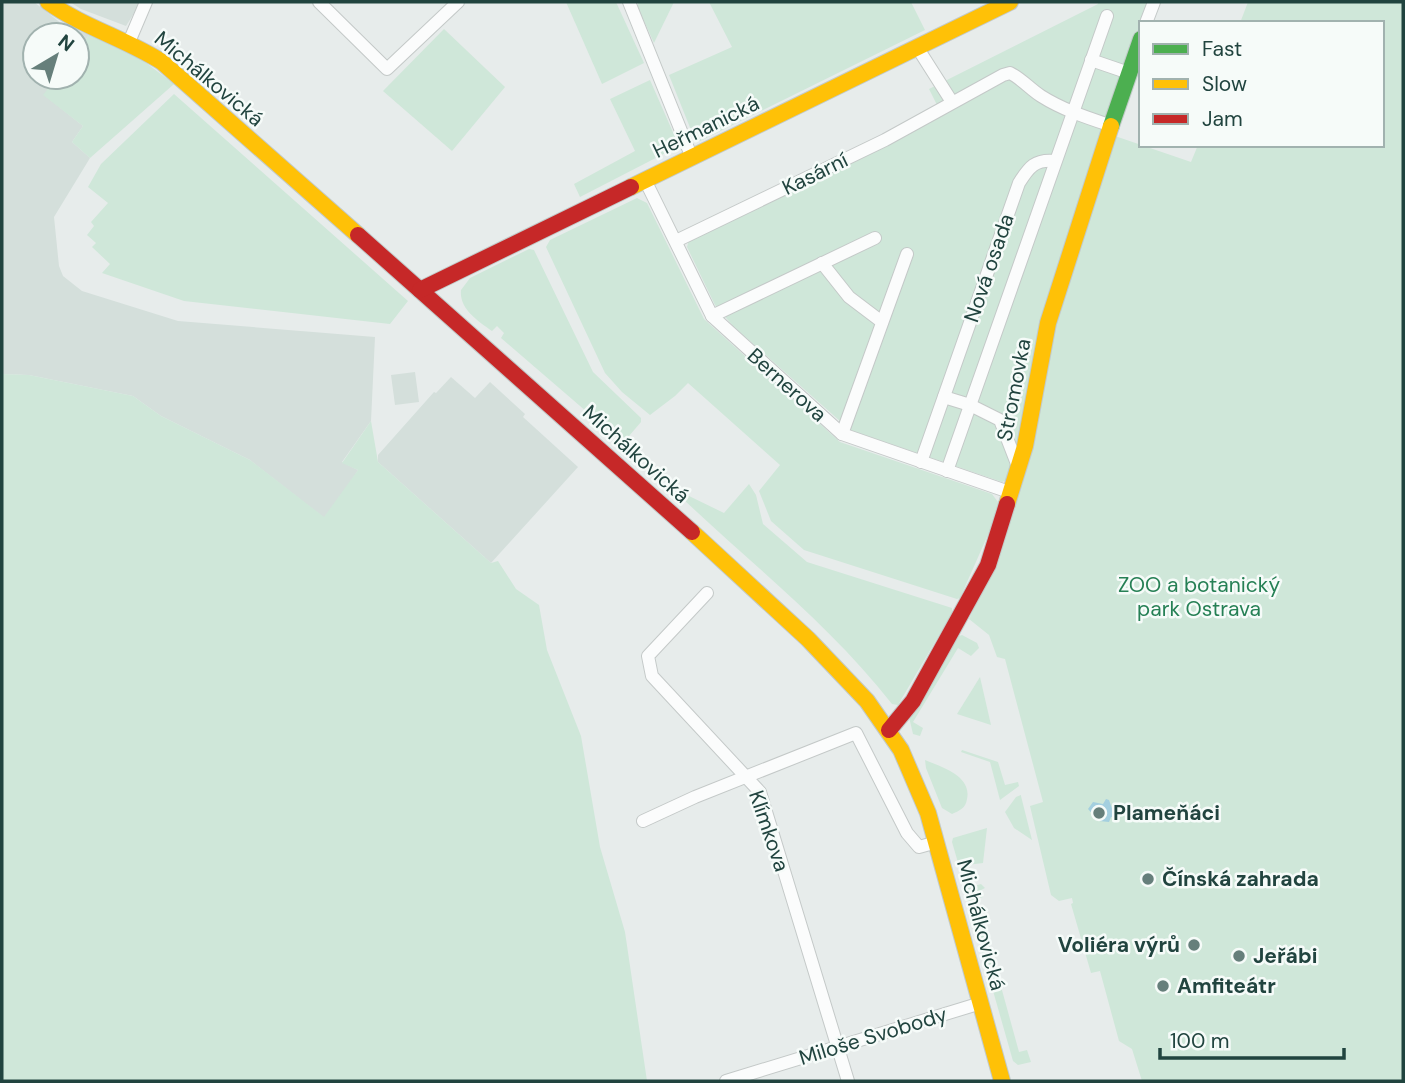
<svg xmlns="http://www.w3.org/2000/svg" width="1405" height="1083" viewBox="0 0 1405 1083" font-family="'DM Sans',sans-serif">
<rect width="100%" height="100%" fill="#e7eceb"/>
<g fill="#d4dfdb">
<polygon points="2,2 34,2 62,24 89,35 77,51 77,35 35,35 35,77 57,77 44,95 83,126 72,142 90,158 54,217 59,266 63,276 82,291 178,321 375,337 371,421 342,462 358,470 335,508 324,518 250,460 161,416 133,396 29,375 2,374"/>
<polygon points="70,2 141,2 126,26 81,9"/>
<polygon points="415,372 419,402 395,405 391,375"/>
<polygon points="451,377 475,398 490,382 525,414 523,417 578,467 491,563 378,462 378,455 434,392 436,393"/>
</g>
<g fill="#cfe7d9">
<polygon points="566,2 616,2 644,63 602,84"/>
<polygon points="638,2 674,2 654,43 638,8"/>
<polygon points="709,2 911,2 925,30 700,141 695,140 669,75 732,47"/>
<polygon points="1098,2 1148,2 1096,154 1023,433 1007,480 1002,482 850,430 733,326 715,305 687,247 689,240 941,113 929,89 1098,4"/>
<polygon points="1248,2 1403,2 1403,1081 1142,1081 1132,1049 1119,1041 1100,971 1091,973 1071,904 1073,903 1072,898 1059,901 1051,895 1030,806 1043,802 1005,659 997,657 989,635 969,619 995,564 1031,456 1054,328 1115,136 1191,162 1198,145 1382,145 1382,23 1240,23"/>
<polygon points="444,29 505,87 452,151 383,91"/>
<polygon points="89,35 141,59 174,84 90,158 72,142 83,126 43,95 57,77 77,77 77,51"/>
<polygon points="650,80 679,146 580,197 574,184 635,151 610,99"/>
<polygon points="174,94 408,301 390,324 184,301 102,273 110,264 92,247 96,243 87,235 94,226 91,222 108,203 88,187 101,164"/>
<polygon points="637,198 647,203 704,319 840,442 992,494 998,502 998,512 960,598 957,599 804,550 771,521 759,491 780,465 688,383 675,396 650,415 622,392 605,373 546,247 550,240"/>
<path d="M 529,249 L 534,250 L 593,372 L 641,418 L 641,422 L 623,443 L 501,338 L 504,333 L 497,326 L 492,331 C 478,321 459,309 461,290 L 470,278 Z"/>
<polygon points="2,374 29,375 133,396 161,416 250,460 324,517 358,470 342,463 371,421 378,462 491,563 498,561 516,589 539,605 547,650 581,736 600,847 625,932 647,1081 2,1081"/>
<path d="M 749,484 L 756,495 L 763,524 L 807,562 L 952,608 L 952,613 L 898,705 L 892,704 C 832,627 754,566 683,499 L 687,495 L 724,513 Z"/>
<polygon points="962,635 977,643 979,648 971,656 958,648 913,722 923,728 920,736 913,734 909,717 959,636"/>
<polygon points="980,677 991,725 957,714"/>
<polygon points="962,750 998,762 1005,785 1018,782 1019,786 1000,800 990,762 961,752"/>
<path d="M 925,760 C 942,767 972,776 967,799 C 966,808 959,811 952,814 L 942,808 L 926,768 Z"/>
<polygon points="1021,795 1021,796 1032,840 1014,828 1005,812 1016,797"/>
<polygon points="987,828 983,863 959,866 952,842 953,838"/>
<polygon points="981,884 985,888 981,890 983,897 977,899 1019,1052 1027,1050 1031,1062 1018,1065 1013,1061 964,889"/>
</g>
<polygon fill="#a4cfdf" points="1106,799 1109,800 1115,817 1111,817 1109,822 1099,821 1088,809 1093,802 1103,804"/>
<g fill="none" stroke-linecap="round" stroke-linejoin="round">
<g stroke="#c4c9c8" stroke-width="14">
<g id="street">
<polyline points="319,2 387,69 458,2"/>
<polyline points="629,2 692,158"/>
<polyline points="1146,23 1154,2"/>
<polyline points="129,42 146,2"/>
<polyline points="917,47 952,102"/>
<polyline points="1091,60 1129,73"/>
<polyline points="645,180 712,316 842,434 1012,493"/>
<path d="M 676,241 L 885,140 L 1003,75 L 1010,73 C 1022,79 1030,89 1041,96 C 1063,110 1088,118 1112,126"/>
<polyline points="822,263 849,297 882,322"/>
<polyline points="712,316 875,238"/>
<polyline points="944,397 970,405 1000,420 1019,469"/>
<polyline points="842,434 907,254"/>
<path d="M 921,462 L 1019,183 C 1029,167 1035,159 1055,161"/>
<polyline points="947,471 1107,16"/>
<polyline points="707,593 648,656 652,676 760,792 848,1081"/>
<polyline points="643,821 695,797 856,733 907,833 919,847 937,842"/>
<polyline points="726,1081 981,1003"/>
</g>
</g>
<g stroke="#c2cac9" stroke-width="18">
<polyline id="fast" points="1111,126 1141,39"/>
</g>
<g stroke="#c2cac9" stroke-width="18">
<g id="slow">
<path d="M 48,2 C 83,27 126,39 162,62 L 358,235"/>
<polyline points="631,187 1010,2"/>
<polyline points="1007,504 1025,446 1048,323 1111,126"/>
<polyline points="692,532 808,639 867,701 901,750 928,813 1002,1081"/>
</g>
</g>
<g stroke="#c2cac9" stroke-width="18">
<g id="jam">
<polyline points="358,235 692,532"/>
<polyline points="420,290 631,187"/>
<polyline points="889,730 913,701 988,565 1007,504"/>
</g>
</g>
<use href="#street" stroke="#fbfcfc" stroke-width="12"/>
<use href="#fast" stroke="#4caf50" stroke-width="16"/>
<use href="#slow" stroke="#ffc107" stroke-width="16"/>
<use href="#jam" stroke="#c62828" stroke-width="16"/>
</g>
<g fill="#667f7b" stroke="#f6fbf9" stroke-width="2.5">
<circle cx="1099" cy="813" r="7"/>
<circle cx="1148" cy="879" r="7"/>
<circle cx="1194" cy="945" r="7"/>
<circle cx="1239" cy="956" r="7"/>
<circle cx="1163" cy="986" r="7"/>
</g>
<g text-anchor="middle" stroke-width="5" stroke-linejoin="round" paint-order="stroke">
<g font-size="21" fill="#21443f" stroke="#f6fbf9">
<text transform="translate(209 79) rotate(40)" y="7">Michálkovická</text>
<text transform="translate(706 127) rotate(-26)" y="7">Heřmanická</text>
<text transform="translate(815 174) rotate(-26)" y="7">Kasární</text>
<text transform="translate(989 268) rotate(-71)" y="7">Nová osada</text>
<text transform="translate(787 385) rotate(42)" y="7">Bernerova</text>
<text transform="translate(1014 390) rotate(-79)" y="7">Stromovka</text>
<text transform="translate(636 454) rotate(42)" y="7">Michálkovická</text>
<text transform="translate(769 831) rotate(71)" y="7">Klímkova</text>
<text transform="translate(981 925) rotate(75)" y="7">Michálkovická</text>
<text transform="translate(873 1036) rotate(-17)" y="7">Miloše Svobody</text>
</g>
<g font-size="21" fill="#268055" stroke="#f6fbf9">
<text x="1199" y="592">ZOO a botanický<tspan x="1199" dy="24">park Ostrava</tspan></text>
</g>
<g font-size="21" font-weight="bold" fill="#21443f" stroke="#f6fbf9" text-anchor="start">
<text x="1113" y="820">Plameňáci</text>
<text x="1162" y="886">Čínská zahrada</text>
<text x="1180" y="952" text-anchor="end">Voliéra výrů</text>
<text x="1253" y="963">Jeřábi</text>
<text x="1177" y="993">Amfiteátr</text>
</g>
</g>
<rect width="1405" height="1083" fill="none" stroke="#21443f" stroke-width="7"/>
<rect x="1139" y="21" width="245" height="126" fill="#f6fbf9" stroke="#a1b2af" stroke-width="2"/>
<rect x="1153" y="44" width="35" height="10" fill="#4caf50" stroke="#a1b2af" stroke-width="2"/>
<text x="1202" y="56" font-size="21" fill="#21443f">Fast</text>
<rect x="1153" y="79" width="35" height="10" fill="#ffc107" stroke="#a1b2af" stroke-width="2"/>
<text x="1202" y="91" font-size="21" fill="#21443f">Slow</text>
<rect x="1153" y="114" width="35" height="10" fill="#c62828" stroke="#a1b2af" stroke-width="2"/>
<text x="1202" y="126" font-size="21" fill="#21443f">Jam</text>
<g transform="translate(56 56) rotate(38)"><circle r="33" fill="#f6fbf9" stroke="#a1b2af" stroke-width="2"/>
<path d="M0-5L12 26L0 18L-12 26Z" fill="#667f7b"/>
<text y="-10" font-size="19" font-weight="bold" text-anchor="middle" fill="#21443f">N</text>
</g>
<path d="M1160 1048v10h184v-10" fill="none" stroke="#21443f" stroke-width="3.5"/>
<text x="1170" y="1048" font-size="21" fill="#21443f" stroke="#f6fbf9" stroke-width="5" paint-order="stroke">100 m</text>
</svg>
